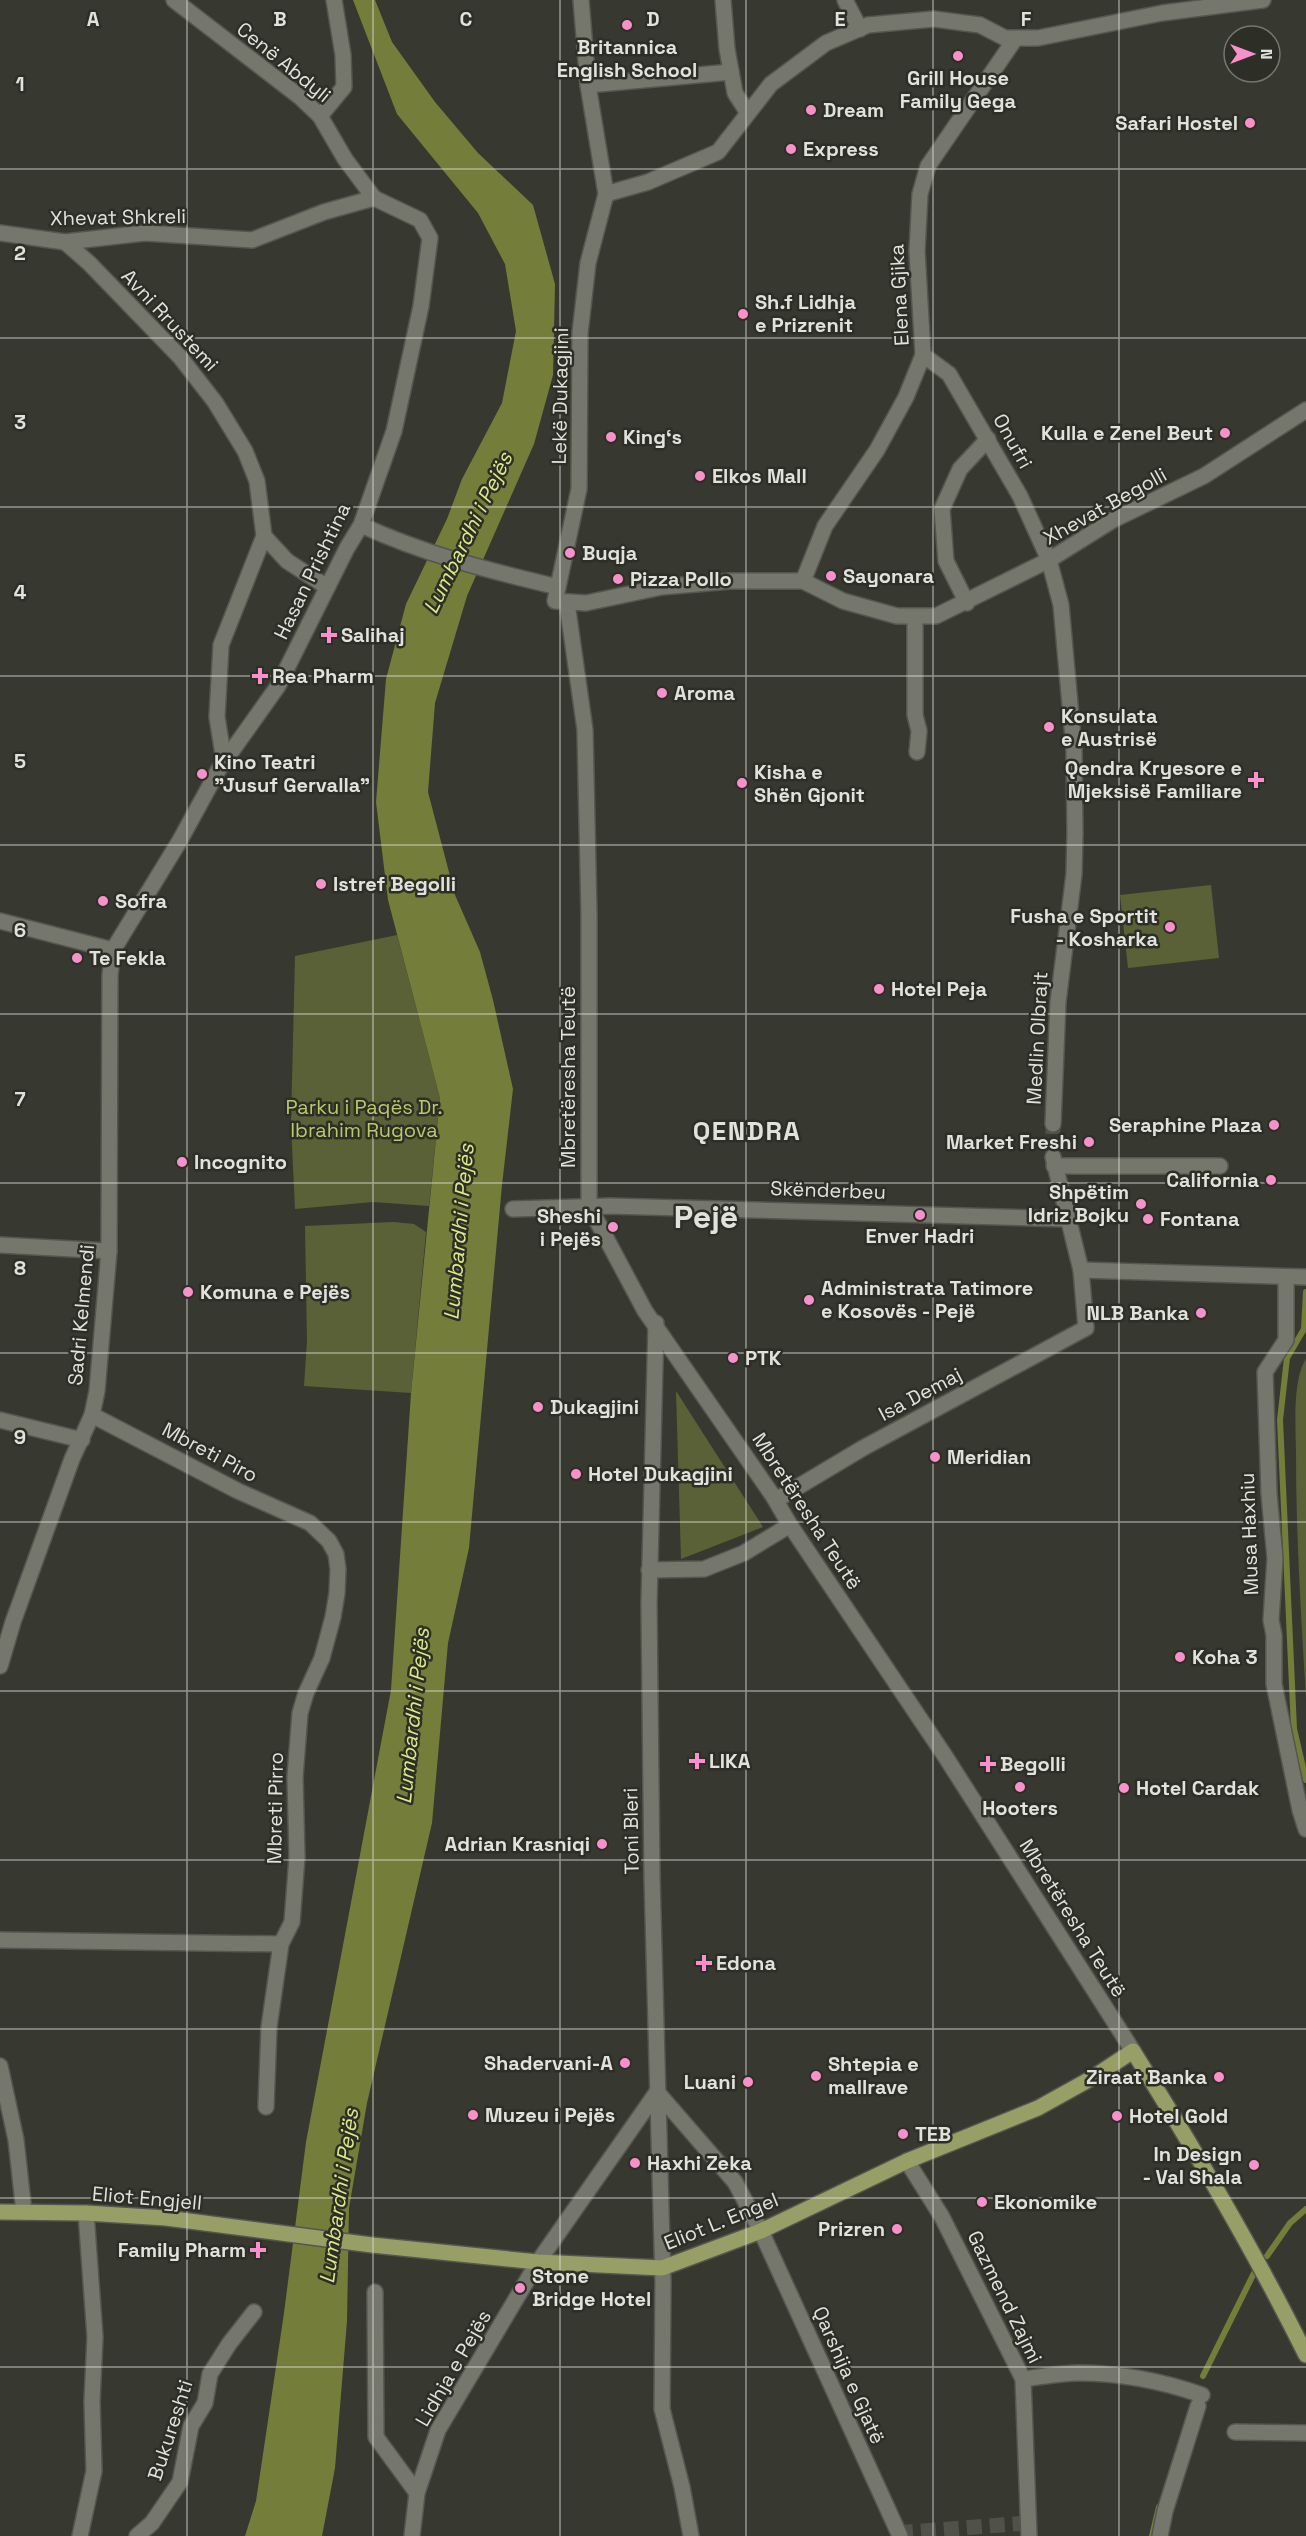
<svg xmlns="http://www.w3.org/2000/svg" width="1306" height="2536" viewBox="0 0 1306 2536" font-family="'Space Grotesk',sans-serif">
<rect width="100%" height="100%" fill="#373930"/>
<g fill="#5b6136">
<polygon points="1211,885 1219,958 1128,968 1120,895"/>
<polygon points="397,935 440,1098 429,1206 373,1202 295,1209 291,1124 295,956"/>
<polygon points="394,1222 414,1224 426,1232 411,1393 304,1386 307,1341 305,1226"/>
<path d="M 1306,1359 L 1306,1698 C 1301,1616 1296,1536 1296,1454 C 1296,1428 1292,1380 1306,1359 Z"/>
<polygon points="676,1391 763,1527 681,1559"/>
</g>
<polygon fill="#757d3a" points="353,0 375,0 392,42 435,102 478,153 533,205 555,284 553,375 534,444 467,596 435,703 428,792 455,895 480,952 493,1000 513,1089 502,1185 469,1548 448,1643 432,1823 367,2103 349,2208 347,2321 335,2468 322,2536 245,2536 256,2501 284,2313 306,2142 391,1690 411,1393 440,1098 388,900 376,802 386,679 406,604 447,519 462,479 502,403 516,331 505,264 478,213 397,114"/>
<g fill="none" stroke-linecap="round" stroke-linejoin="round">
<g stroke="#757d3a" stroke-width="6">
<polyline points="1306,1292 1304,1329 1287,1358 1280,1420 1294,1729 1306,1780"/>
<polyline points="1267,2256 1290,2223 1306,2209"/>
<polyline points="1203,2376 1256,2269"/>
<polyline points="1152,2536 1159,2507"/>
</g>
<g stroke="#50524a" stroke-width="15" stroke-dasharray="15 8" stroke-linecap="butt">
<polyline points="1053,1157 1053,1124"/>
<polyline points="898,2533 1027,2523"/>
</g>
<g stroke="#55564f" stroke-width="18">
<g id="minor">
<polyline points="723,0 727,49 735,93 748,113"/>
<polyline points="845,0 860,29"/>
<polyline points="588,85 731,72"/>
<polyline points="320,116 344,87 343,55 334,0"/>
<polyline points="606,194 648,182 718,152 771,84 826,43 868,25 934,19 980,25 1005,38 1038,38 1162,13 1263,0"/>
<polyline points="0,233 65,242 145,233 252,240 324,212 374,198"/>
<polyline points="65,242 89,263 180,357 215,402 245,451 257,481 264,536 221,645 217,717 224,761"/>
<polyline points="923,355 949,374 1020,496 1049,560 1061,605 1074,749 1075,833 1074,874 1058,1002 1053,1124"/>
<path d="M 361,525 C 424,554 490,571 558,587 L 579,489 L 580,333 L 588,263 L 606,194 L 588,85 L 581,0"/>
<polyline points="264,536 287,561 327,587"/>
<polyline points="803,581 825,526 877,450 906,397 923,355 917,251 920,194 928,166 1015,39"/>
<polyline points="558,587 555,601 586,603 662,587 730,581 803,581 843,601 897,616 936,616 1049,560 1113,520 1204,476 1306,410"/>
<polyline points="567,603 585,730 589,915 589,1206 645,1311 773,1496 790,1525 945,1756 1133,2051"/>
<polyline points="967,603 946,561 942,509 960,469 988,439"/>
<polyline points="915,618 915,715 919,731 917,752"/>
<polyline points="0,921 113,950"/>
<polyline points="1054,1166 1220,1166"/>
<polyline points="513,1209 610,1206 1069,1219"/>
<polyline points="0,1245 109,1251"/>
<polyline points="1081,1270 1306,1277"/>
<polyline points="1286,1277 1286,1340 1265,1372 1269,1494 1275,1558 1271,1620 1274,1635 1274,1684 1300,1810 1306,1829"/>
<polyline points="656,1323 649,1604 652,1878 663,2283 662,2409 682,2487 691,2536"/>
<polyline points="92,1415 238,1491 310,1523 329,1541 336,1554 338,1569 337,1593 333,1617 322,1658 306,1693 300,1713 295,1777 297,1857 292,1922 281,1944 269,2027 266,2107"/>
<polyline points="0,1420 82,1440"/>
<polyline points="776,1500 863,1448 1086,1328 1081,1270 1053,1157"/>
<polyline points="649,1570 704,1569 744,1553 790,1525"/>
<polyline points="0,1666 13,1622 72,1459 92,1415 97,1391 109,1251 110,975 113,950 179,842 219,769 278,686 347,548 361,525 394,431 421,306 430,238 420,220 374,198 345,159 320,116 300,97 174,0"/>
<polyline points="0,1940 281,1944"/>
<polyline points="0,2066 16,2140 24,2212"/>
<polyline points="907,2161 942,2217 1023,2379 1029,2536"/>
<polyline points="375,2292 376,2437 417,2493"/>
<path d="M 1023,2379 C 1041,2377 1060,2373 1078,2373 C 1121,2373 1162,2381 1202,2395"/>
<polyline points="1235,2432 1306,2433"/>
<polyline points="80,2536 94,2471 92,2401 95,2337 86,2213"/>
<polyline points="137,2536 152,2523 180,2482 191,2426 205,2403 210,2374 229,2344 254,2312"/>
<polyline points="412,2536 417,2493 438,2430 538,2262 657,2092 735,2182 761,2231 900,2536"/>
<polyline points="1160,2536 1165,2511 1198,2406"/>
</g>
</g>
<g stroke="#55564f" stroke-width="18">
<path id="major" d="M 0,2212 L 86,2213 L 166,2218 L 372,2245 L 538,2262 L 662,2268 L 761,2231 L 907,2161 L 1038,2108 L 1092,2078 L 1133,2051 C 1195,2150 1254,2250 1306,2355"/>
</g>
<use href="#minor" stroke="#75776d" stroke-width="15"/>
<use href="#major" stroke="#979e66" stroke-width="15"/>
</g>
<path fill="none" stroke="#e1e2dc" stroke-width="1.5" stroke-opacity="0.55" d="M 187,0 L 187,2536M 373,0 L 373,2536M 560,0 L 560,2536M 746,0 L 746,2536M 933,0 L 933,2536M 1119,0 L 1119,2536M 0,169 L 1306,169M 0,338 L 1306,338M 0,507 L 1306,507M 0,676 L 1306,676M 0,845 L 1306,845M 0,1014 L 1306,1014M 0,1183 L 1306,1183M 0,1353 L 1306,1353M 0,1522 L 1306,1522M 0,1691 L 1306,1691M 0,1860 L 1306,1860M 0,2029 L 1306,2029M 0,2198 L 1306,2198M 0,2367 L 1306,2367"/>
<g fill="#f890cb" stroke="#2d2f26" stroke-width="2">
<circle cx="627" cy="25" r="6"/>
<circle cx="958" cy="56" r="6"/>
<circle cx="811" cy="110" r="6"/>
<circle cx="1250" cy="123" r="6"/>
<circle cx="791" cy="149" r="6"/>
<circle cx="743" cy="314" r="6"/>
<circle cx="1225" cy="433" r="6"/>
<circle cx="611" cy="437" r="6"/>
<circle cx="700" cy="476" r="6"/>
<circle cx="570" cy="553" r="6"/>
<circle cx="831" cy="576" r="6"/>
<circle cx="618" cy="579" r="6"/>
<path d="M326 626h6v6h6v6h-6v6h-6v-6h-6v-6h6z"/>
<path d="M257 667h6v6h6v6h-6v6h-6v-6h-6v-6h6z"/>
<circle cx="662" cy="693" r="6"/>
<circle cx="1049" cy="727" r="6"/>
<circle cx="202" cy="774" r="6"/>
<path d="M1253 771h6v6h6v6h-6v6h-6v-6h-6v-6h6z"/>
<circle cx="742" cy="783" r="6"/>
<circle cx="321" cy="884" r="6"/>
<circle cx="103" cy="901" r="6"/>
<circle cx="1170" cy="927" r="6"/>
<circle cx="77" cy="958" r="6"/>
<circle cx="879" cy="989" r="6"/>
<circle cx="1274" cy="1125" r="6"/>
<circle cx="1089" cy="1142" r="6"/>
<circle cx="182" cy="1162" r="6"/>
<circle cx="1271" cy="1180" r="6"/>
<circle cx="1141" cy="1204" r="6"/>
<circle cx="920" cy="1215" r="6"/>
<circle cx="1148" cy="1219" r="6"/>
<circle cx="613" cy="1227" r="6"/>
<circle cx="188" cy="1292" r="6"/>
<circle cx="809" cy="1300" r="6"/>
<circle cx="1201" cy="1313" r="6"/>
<circle cx="733" cy="1358" r="6"/>
<circle cx="538" cy="1407" r="6"/>
<circle cx="935" cy="1457" r="6"/>
<circle cx="576" cy="1474" r="6"/>
<circle cx="1180" cy="1657" r="6"/>
<path d="M694 1752h6v6h6v6h-6v6h-6v-6h-6v-6h6z"/>
<path d="M985 1755h6v6h6v6h-6v6h-6v-6h-6v-6h6z"/>
<circle cx="1020" cy="1787" r="6"/>
<circle cx="1124" cy="1788" r="6"/>
<circle cx="602" cy="1844" r="6"/>
<path d="M701 1954h6v6h6v6h-6v6h-6v-6h-6v-6h6z"/>
<circle cx="625" cy="2063" r="6"/>
<circle cx="816" cy="2076" r="6"/>
<circle cx="1219" cy="2077" r="6"/>
<circle cx="748" cy="2082" r="6"/>
<circle cx="473" cy="2115" r="6"/>
<circle cx="1117" cy="2116" r="6"/>
<circle cx="903" cy="2134" r="6"/>
<circle cx="635" cy="2163" r="6"/>
<circle cx="1254" cy="2165" r="6"/>
<circle cx="982" cy="2202" r="6"/>
<circle cx="897" cy="2229" r="6"/>
<path d="M255 2241h6v6h6v6h-6v6h-6v-6h-6v-6h6z"/>
<circle cx="520" cy="2288" r="6"/>
</g>
<g text-anchor="middle" stroke-width="5" stroke-linejoin="round" paint-order="stroke">
<g font-size="20" font-weight="bold" fill="#e1e2dc" stroke="#2d2f26" text-anchor="start">
<text x="627" y="54" text-anchor="middle">Britannica<tspan x="627" dy="23">English School</tspan></text>
<text x="958" y="85" text-anchor="middle">Grill House<tspan x="958" dy="23">Family Gega</tspan></text>
<text x="823" y="117">Dream</text>
<text x="1238" y="130" text-anchor="end">Safari Hostel</text>
<text x="803" y="156">Express</text>
<text x="755" y="309">Sh.f Lidhja<tspan x="755" dy="23">e Prizrenit</tspan></text>
<text x="1213" y="440" text-anchor="end">Kulla e Zenel Beut</text>
<text x="623" y="444">King‘s</text>
<text x="712" y="483">Elkos Mall</text>
<text x="582" y="560">Buqja</text>
<text x="843" y="583">Sayonara</text>
<text x="630" y="586">Pizza Pollo</text>
<text x="341" y="642">Salihaj</text>
<text x="272" y="683">Rea Pharm</text>
<text x="674" y="700">Aroma</text>
<text x="1061" y="723">Konsulata<tspan x="1061" dy="23">e Austrisë</tspan></text>
<text x="214" y="769">Kino Teatri<tspan x="214" dy="23">"Jusuf Gervalla"</tspan></text>
<text x="1242" y="775" text-anchor="end">Qendra Kryesore e<tspan x="1242" dy="23">Mjeksisë Familiare</tspan></text>
<text x="754" y="779">Kisha e<tspan x="754" dy="23">Shën Gjonit</tspan></text>
<text x="333" y="891">Istref Begolli</text>
<text x="115" y="908">Sofra</text>
<text x="1158" y="923" text-anchor="end">Fusha e Sportit<tspan x="1158" dy="23">- Kosharka</tspan></text>
<text x="89" y="965">Te Fekla</text>
<text x="891" y="996">Hotel Peja</text>
<text x="1262" y="1132" text-anchor="end">Seraphine Plaza</text>
<text x="1077" y="1149" text-anchor="end">Market Freshi</text>
<text x="194" y="1169">Incognito</text>
<text x="1259" y="1187" text-anchor="end">California</text>
<text x="1129" y="1199" text-anchor="end">Shpëtim<tspan x="1129" dy="23">Idriz Bojku</tspan></text>
<text x="601" y="1223" text-anchor="end">Sheshi<tspan x="601" dy="23">i Pejës</tspan></text>
<text x="1160" y="1226">Fontana</text>
<text x="920" y="1243" text-anchor="middle">Enver Hadri</text>
<text x="821" y="1295">Administrata Tatimore<tspan x="821" dy="23">e Kosovës - Pejë</tspan></text>
<text x="200" y="1299">Komuna e Pejës</text>
<text x="1189" y="1320" text-anchor="end">NLB Banka</text>
<text x="745" y="1365">PTK</text>
<text x="550" y="1414">Dukagjini</text>
<text x="947" y="1464">Meridian</text>
<text x="588" y="1481">Hotel Dukagjini</text>
<text x="1192" y="1664">Koha 3</text>
<text x="709" y="1768">LIKA</text>
<text x="1000" y="1771">Begolli</text>
<text x="1136" y="1795">Hotel Cardak</text>
<text x="1020" y="1815" text-anchor="middle">Hooters</text>
<text x="590" y="1851" text-anchor="end">Adrian Krasniqi</text>
<text x="716" y="1970">Edona</text>
<text x="613" y="2070" text-anchor="end">Shadervani-A</text>
<text x="828" y="2071">Shtepia e<tspan x="828" dy="23">mallrave</tspan></text>
<text x="1207" y="2084" text-anchor="end">Ziraat Banka</text>
<text x="736" y="2089" text-anchor="end">Luani</text>
<text x="485" y="2122">Muzeu i Pejës</text>
<text x="1129" y="2123">Hotel Gold</text>
<text x="915" y="2141">TEB</text>
<text x="1242" y="2161" text-anchor="end">In Design<tspan x="1242" dy="23">- Val Shala</tspan></text>
<text x="647" y="2170">Haxhi Zeka</text>
<text x="994" y="2209">Ekonomike</text>
<text x="885" y="2236" text-anchor="end">Prizren</text>
<text x="246" y="2257" text-anchor="end">Family Pharm</text>
<text x="532" y="2283">Stone<tspan x="532" dy="23">Bridge Hotel</tspan></text>
</g>
<g font-size="20" fill="#e1e2dc" stroke="#2d2f26">
<text transform="translate(284 62) rotate(39)" y="7">Cenë Abdyli</text>
<text transform="translate(118 217) rotate(-1)" y="7">Xhevat Shkreli</text>
<text transform="translate(899 295) rotate(-93)" y="7">Elena Gjika</text>
<text transform="translate(170 320) rotate(47)" y="7">Avni Rrustemi</text>
<text transform="translate(560 396) rotate(-89)" y="7">Lekë Dukagjini</text>
<text transform="translate(1013 441) rotate(61)" y="7">Onufri</text>
<text transform="translate(1105 506) rotate(-29)" y="7">Xhevat Begolli</text>
<text transform="translate(312 571) rotate(-64)" y="7">Hasan Prishtina</text>
<text transform="translate(1037 1038) rotate(-87)" y="7">Medlin Olbrajt</text>
<text transform="translate(568 1077) rotate(-90)" y="7">Mbretëresha Teutë</text>
<text transform="translate(828 1190) rotate(2)" y="7">Skënderbeu</text>
<text transform="translate(81 1315) rotate(-85)" y="7">Sadri Kelmendi</text>
<text transform="translate(920 1394) rotate(-28)" y="7">Isa Demaj</text>
<text transform="translate(210 1452) rotate(28)" y="7">Mbreti Piro</text>
<text transform="translate(807 1511) rotate(57)" y="7">Mbretëresha Teutë</text>
<text transform="translate(1249 1534) rotate(-92)" y="7">Musa Haxhiu</text>
<text transform="translate(275 1808) rotate(-89)" y="7">Mbreti Pirro</text>
<text transform="translate(631 1831) rotate(-91)" y="7">Toni Bleri</text>
<text transform="translate(1073 1918) rotate(58)" y="7">Mbretëresha Teutë</text>
<text transform="translate(147 2198) rotate(5)" y="7">Eliot Engjell</text>
<text transform="translate(721 2221) rotate(-22)" y="7">Eliot L. Engel</text>
<text transform="translate(1005 2297) rotate(64)" y="7">Gazmend Zajmi</text>
<text transform="translate(453 2368) rotate(-60)" y="7">Lidhja e Pejës</text>
<text transform="translate(849 2375) rotate(66)" y="7">Qarshija e Gjatë</text>
<text transform="translate(170 2430) rotate(-72)" y="7">Bukureshti</text>
</g>
<g font-size="20" fill="#bdc969" stroke="#2d2f26">
<text x="364" y="1114">Parku i Paqës Dr.<tspan x="364" dy="23">Ibrahim Rugova</tspan></text>
</g>
<g font-size="21" font-style="italic" fill="#dce988" stroke="#2d2f26">
<text transform="translate(468 533) rotate(-64)" y="7">Lumbardhi i Pejës</text>
<text transform="translate(459 1232) rotate(-85)" y="7">Lumbardhi i Pejës</text>
<text transform="translate(413 1716) rotate(-84)" y="7">Lumbardhi i Pejës</text>
<text transform="translate(339 2196) rotate(-82)" y="7">Lumbardhi i Pejës</text>
</g>
<g font-size="26" font-weight="bold" letter-spacing="1.5" fill="#e1e2dc" stroke="#2d2f26">
<text x="747" y="1140">QENDRA</text>
</g>
<g font-size="32" font-weight="bold" fill="#e1e2dc" stroke="#2d2f26">
<text x="706" y="1228">Pejë</text>
</g>
</g>
<g font-size="20" text-anchor="middle" font-weight="bold" fill="#e1e2dc" stroke="#2d2f26" stroke-width="5" stroke-linejoin="round" paint-order="stroke">
<text x="93" y="26">A</text>
<text x="280" y="26">B</text>
<text x="466" y="26">C</text>
<text x="653" y="26">D</text>
<text x="840" y="26">E</text>
<text x="1026" y="26">F</text>
<text x="20" y="91">1</text>
<text x="20" y="260">2</text>
<text x="20" y="429">3</text>
<text x="20" y="599">4</text>
<text x="20" y="768">5</text>
<text x="20" y="937">6</text>
<text x="20" y="1106">7</text>
<text x="20" y="1275">8</text>
<text x="20" y="1444">9</text>
</g>
<g transform="translate(1252 54) rotate(90)"><circle r="28" fill="#2d2f26" stroke="#75776f" stroke-width="1.5"/>
<path d="M0-4.5L10 22L0 15L-10 22Z" fill="#f890cb"/>
<text y="-9" font-size="16" font-weight="bold" text-anchor="middle" fill="#e1e2dc">N</text>
</g>
</svg>
